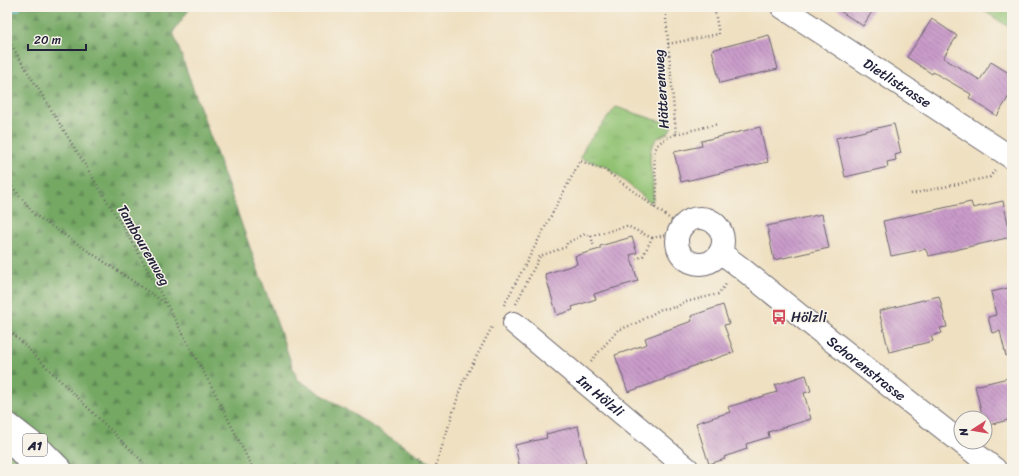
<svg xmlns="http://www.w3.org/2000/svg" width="1019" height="476" viewBox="0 0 1019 476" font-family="Sriracha,sans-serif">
<defs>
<pattern id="forest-firs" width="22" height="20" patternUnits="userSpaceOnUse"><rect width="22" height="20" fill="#74a864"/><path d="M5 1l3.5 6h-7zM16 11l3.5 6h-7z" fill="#5f8854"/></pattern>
<pattern id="park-tufts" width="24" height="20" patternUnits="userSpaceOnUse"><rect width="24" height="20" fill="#91c272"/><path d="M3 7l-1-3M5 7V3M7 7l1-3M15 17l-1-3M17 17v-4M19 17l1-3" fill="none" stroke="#7da664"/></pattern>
<pattern id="building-back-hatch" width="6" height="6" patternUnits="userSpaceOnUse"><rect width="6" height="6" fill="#c99bc9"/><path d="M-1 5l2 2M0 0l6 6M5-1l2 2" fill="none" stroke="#a37ea4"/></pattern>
</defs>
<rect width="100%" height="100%" fill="#f7f3e8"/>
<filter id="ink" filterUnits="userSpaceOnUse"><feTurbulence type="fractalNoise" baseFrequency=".025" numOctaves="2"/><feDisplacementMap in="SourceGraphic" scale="8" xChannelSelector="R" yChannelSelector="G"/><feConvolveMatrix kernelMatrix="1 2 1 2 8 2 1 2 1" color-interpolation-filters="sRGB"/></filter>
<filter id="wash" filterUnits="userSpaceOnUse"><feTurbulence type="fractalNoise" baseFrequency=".012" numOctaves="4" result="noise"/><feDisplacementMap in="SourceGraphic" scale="16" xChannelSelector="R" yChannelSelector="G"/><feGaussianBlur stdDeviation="0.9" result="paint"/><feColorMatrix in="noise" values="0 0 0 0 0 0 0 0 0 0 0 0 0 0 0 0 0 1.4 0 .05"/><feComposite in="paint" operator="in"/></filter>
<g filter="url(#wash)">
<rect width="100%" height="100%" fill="#efe0c1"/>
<polygon fill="#91c272" stroke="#5a7256" points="978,7 1012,7 1012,29"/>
<polygon fill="url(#forest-firs)" stroke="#4b6550" points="7,7 191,7 173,32 297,379 431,463 448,469 7,469"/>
<polygon fill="url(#park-tufts)" stroke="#5a7256" points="616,107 659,121 671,117 672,126 668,133 657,138 651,148 650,161 653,184 653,200 650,202 607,167 580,158 586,145"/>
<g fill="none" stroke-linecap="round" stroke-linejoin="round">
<polyline stroke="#68c6e6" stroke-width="6" points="10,9 18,7"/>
</g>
<g id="blocks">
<g fill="url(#building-back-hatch)">
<polygon points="834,7 875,7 863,26"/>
<polygon points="932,19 957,36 943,58 980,80 991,62 1012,75 1012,91 997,116 969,98 971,94 933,72 932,74 907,57"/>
<polygon points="769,35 778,69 720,83 712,50"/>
<polygon points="894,124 901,153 895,155 896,160 887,162 888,167 845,177 836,138"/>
<polygon points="760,127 768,162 681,182 674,152 702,146 701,141"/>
<polygon points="1003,201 1011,237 929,256 925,249 891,256 883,221 971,202 973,208"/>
<polygon points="822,214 829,248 774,260 767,226"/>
<polygon points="632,237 637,253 630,255 638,281 594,294 596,299 572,307 573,310 557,315 545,274 577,264 575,256 600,249 600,246"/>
<polygon points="1012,287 1012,355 1006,356 1000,331 992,333 988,317 996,315 991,292"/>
<polygon points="939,296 947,327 940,328 942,333 931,336 933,341 889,352 879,311"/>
<polygon points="723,305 729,324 724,325 734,352 688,368 688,369 664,378 665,379 628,392 615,355 647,344 645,338 692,321 691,316"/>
<polygon points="806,375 811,391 804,393 811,419 768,432 769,437 746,444 747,449 724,457 725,459 709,464 696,423 730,412 728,407 777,392 775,385"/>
<polygon points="1012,377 1012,419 985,426 985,418 983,418 975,386"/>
<polygon points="578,426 586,463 559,469 520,469 515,445 547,438 546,434"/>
</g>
</g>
</g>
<g filter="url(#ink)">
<use href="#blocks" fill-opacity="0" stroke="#6a646a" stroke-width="1"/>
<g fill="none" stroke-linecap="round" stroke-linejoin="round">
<g stroke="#6a646a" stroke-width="24">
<g id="minor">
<path id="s1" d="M 782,7 L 1012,158"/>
<circle cx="700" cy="241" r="23"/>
<path id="s2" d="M 720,252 L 740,267 L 823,334 L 995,469"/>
<path id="s3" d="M 514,323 L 688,469"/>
</g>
</g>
<g stroke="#6a646a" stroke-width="24">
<g id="highway">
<polyline points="7,423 43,451 61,469"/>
<polyline points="7,437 35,469"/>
</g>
</g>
<g stroke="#6a646a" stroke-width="2.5" stroke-dasharray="1 3" stroke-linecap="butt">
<polyline points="7,38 133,243 214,391 253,469"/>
<polyline points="668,44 719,34 714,7"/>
<polyline points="676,134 718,124"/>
<polyline points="7,180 35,215 165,303"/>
<polyline points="911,194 990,177 995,170"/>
<path d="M 654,208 C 662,189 649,159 657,146 C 661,140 669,137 676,134 L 666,18 L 666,7"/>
<polyline points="591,236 594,247"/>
<polyline points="652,238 665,235 678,237"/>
<polyline points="516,304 540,256 566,247 567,243 585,234 591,236 627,226 652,238 643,256 636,259"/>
<polyline points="504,305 580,161 605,170 681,227"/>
<polyline points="7,328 150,469"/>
<polyline points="591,361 618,330 637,323 661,309 677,307 682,303 718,294 727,283"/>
<polyline points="418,460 423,469"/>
<polyline points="435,469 462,384 493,325"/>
</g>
<use href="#minor" stroke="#fff" stroke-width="22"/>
<use href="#highway" stroke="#fff" stroke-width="22"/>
</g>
</g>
<defs>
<g id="bus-bare" transform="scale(1.2)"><path d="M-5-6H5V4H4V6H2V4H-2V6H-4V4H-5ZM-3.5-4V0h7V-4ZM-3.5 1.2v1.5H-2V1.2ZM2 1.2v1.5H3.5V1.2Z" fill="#d1495b" stroke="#f7f3e8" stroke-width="2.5" paint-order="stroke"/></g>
</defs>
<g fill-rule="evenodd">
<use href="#bus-bare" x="779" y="317"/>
</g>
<g text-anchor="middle" stroke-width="3" stroke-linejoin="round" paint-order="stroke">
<rect fill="#f7f3e8" stroke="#62616f" stroke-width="1" x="23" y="434" width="24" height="22" rx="3"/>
<g font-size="13" font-weight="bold" fill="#22223b">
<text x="35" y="450">A1</text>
</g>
<g font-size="14" fill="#22223b" stroke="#f7f3e8">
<text dy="5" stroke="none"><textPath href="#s1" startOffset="138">Dietlistrasse</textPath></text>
<text transform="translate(661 89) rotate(-94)" y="5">Hätterenweg</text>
<text transform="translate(144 245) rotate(60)" y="5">Tambourenweg</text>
<text dy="5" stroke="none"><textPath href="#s2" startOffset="187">Schorenstrasse</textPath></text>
<text dy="5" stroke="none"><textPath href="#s3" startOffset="113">Im Hölzli</textPath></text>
</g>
<g font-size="14" fill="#22223b" stroke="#f7f3e8" text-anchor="start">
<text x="791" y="322">Hölzli</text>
</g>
</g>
<rect width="1019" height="476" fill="none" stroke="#f7f3e8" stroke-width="24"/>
<g transform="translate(973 430) rotate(258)"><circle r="19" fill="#f7f3e8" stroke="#a29fa3"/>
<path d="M0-3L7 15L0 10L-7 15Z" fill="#d1495b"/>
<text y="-6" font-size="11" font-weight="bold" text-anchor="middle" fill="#22223b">N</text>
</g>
<path d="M28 44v6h58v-6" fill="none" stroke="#22223b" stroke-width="2"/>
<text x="34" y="44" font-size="12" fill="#22223b" stroke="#f7f3e8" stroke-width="3" paint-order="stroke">20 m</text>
</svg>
